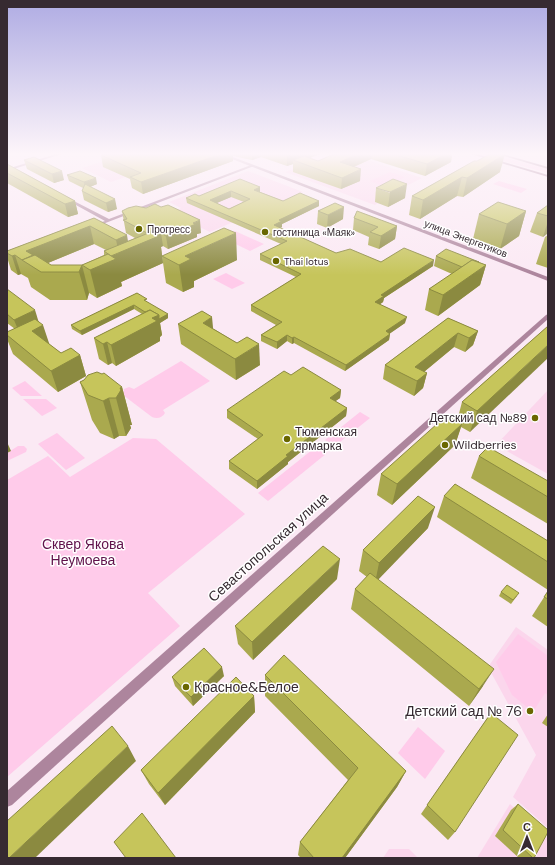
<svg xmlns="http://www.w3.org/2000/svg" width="555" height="865" viewBox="0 0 555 865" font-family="'DM Sans',sans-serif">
<rect width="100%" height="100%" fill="#fbe9f4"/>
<g fill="#fbd6ec">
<polygon points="126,154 172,161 111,182 82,168"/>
<polygon points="332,154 349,154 422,178 375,202 378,203 375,205 285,172"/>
<polygon points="248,171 303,192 210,232 170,213 181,208 169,202"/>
<polygon points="548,390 548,474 496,445"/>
<polygon points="516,627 548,650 548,828 513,797 536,755 488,667"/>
<polygon points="510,804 548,839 548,858 477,858"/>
<polygon points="389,849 409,849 418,858 383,858"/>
</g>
<g fill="#ffcbea">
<polygon points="478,154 493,154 548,169 548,173"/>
<polygon points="390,172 405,177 385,187 370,181"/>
<polygon points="499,181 527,189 521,193 493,184"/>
<polygon points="235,231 264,244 250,251 221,237"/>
<polygon points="226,273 245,283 232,289 213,279"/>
<path d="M 181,361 L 210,381 L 163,410 L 165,413 C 162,418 157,419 152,417 L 123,395 L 124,389 L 129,387 L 134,389 Z"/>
<polygon points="25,381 42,396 21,396 12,388"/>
<polygon points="23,399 46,399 57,408 42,416"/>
<polygon points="360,412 370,418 335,446 325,440"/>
<polygon points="57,433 85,458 66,470 38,444"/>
<polygon points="133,438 156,439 245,514 148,593 180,626 7,777 7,480 48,456 70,477"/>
<polygon points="18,446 24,446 27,449 26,452 7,461 7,453"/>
<polygon points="317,446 327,453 268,501 258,493"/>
<polygon points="518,634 548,656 548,695 545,693 533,712 512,695 496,662"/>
<polygon points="418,727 445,751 425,779 398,753"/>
</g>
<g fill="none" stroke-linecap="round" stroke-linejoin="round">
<polygon fill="#ad859d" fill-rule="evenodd" points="251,165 254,166 95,227 93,226 93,225 105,221 65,199 68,198 109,219"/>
<g fill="#ad859d" fill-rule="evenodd">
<polygon points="56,154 62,154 7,171 7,169"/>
<polygon points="219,154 225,154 548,277 548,281"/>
<polygon points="548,314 548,319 12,805 7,807 7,791 546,315"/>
</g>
<g fill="#8a5376" fill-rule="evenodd">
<polygon points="471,154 477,154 548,175 548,177"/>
<polygon points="497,154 503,154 548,167 548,169"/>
</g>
</g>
<g fill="#aaa94e" fill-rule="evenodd">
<polygon points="106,154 320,154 310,158 318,161 334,154 452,154 451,162 425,176 371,159 354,167 360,181 341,189 293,172 293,164 287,166 261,157 252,160 233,156 233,161 143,194 132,188 130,179 103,167 101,155"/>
<polygon points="24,160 64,180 54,183 27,169"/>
<polygon points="474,161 500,172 463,197 457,196 420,219 409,215 412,196"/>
<polygon points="7,164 75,201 78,214 68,217 7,183"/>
<polygon points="67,175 97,184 90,187 117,209 108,212 84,200 82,191 83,188 69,181"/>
<path d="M 260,187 L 260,192 L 283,201 L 319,201 L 319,206 L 282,224 L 282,227 L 280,228 L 336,253 L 381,262 L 433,266 L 384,298 L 383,302 L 380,304 L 405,323 L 390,333 L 389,340 L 345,371 L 294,343 L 292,344 L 287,341 L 277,349 L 261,341 L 261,335 L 276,325 L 251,311 L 251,305 L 296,277 L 260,260 L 260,254 L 281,244 L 187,203 L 186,198 ZM 231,197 L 244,202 L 229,209 L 216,203 Z"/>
<polygon points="376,188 405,198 388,207 375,202"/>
<polygon points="548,205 548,233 543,237 530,232 537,213"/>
<path d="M 122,211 L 201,233 L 197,234 L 197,237 L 168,249 L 163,246 L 161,247 L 163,263 L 121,282 L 122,286 L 97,298 L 89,293 L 87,300 L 50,300 L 31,287 L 28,278 L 21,274 L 18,275 L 11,270 L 7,257 L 7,251 L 94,218 L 128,241 L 135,238 L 126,233 ZM 94,244 L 106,250 L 104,251 L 104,255 L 82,265 L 51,265 L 48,263 Z"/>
<polygon points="318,211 343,219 327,228 317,224"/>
<polygon points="526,211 519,236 500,249 473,239 479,214"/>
<polygon points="354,218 397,226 395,239 379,249 368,245 369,237 353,230"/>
<polygon points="548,235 548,268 536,264 545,237"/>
<polygon points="162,256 237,260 194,281 194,287 183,292 166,283"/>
<polygon points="436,256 479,262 486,265 480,285 438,316 425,310 429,289 452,274 434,266"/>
<polygon points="7,289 39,323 49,344 61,353 80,355 86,376 58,392 13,354 7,339 7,332 15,329 7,323"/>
<polygon points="137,293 147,302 168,318 160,323 162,335 160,337 160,341 116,366 112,363 108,365 99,359 94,338 142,314 134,309 82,335 72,329 71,325"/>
<polygon points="448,318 478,331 473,345 465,352 454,347 424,372 427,373 423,388 414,396 383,379 385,365"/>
<polygon points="178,324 214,329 237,343 260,365 236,380 181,344"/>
<polygon points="548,326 470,432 461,427 455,445 392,505 377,495 381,474 457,421 462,402"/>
<polygon points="291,375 341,390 340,398 335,401 347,408 346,416 288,462 288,464 257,489 229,469 229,461 258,439 227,418 227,410"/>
<polygon points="84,380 122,387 132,425 130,425 131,428 126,436 119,436 114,439 100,433 92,420 80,382"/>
<polygon points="479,456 548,481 548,524 471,478"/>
<polygon points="444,496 548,541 548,590 437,517"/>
<polygon points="428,528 378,579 483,686 469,706 351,609 355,589 367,577 359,571 363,550"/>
<polygon points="337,579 253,660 238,644 235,626"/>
<polygon points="548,591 548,627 532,616"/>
<polygon points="501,592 517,596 511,604 499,596"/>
<polygon points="265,675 406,771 397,787 345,858 301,858 298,855 300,842 348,780 265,696"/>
<polygon points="224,676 193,706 175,686 172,677"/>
<polygon points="254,696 255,712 165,805 149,784 141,770"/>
<polygon points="491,713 455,832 448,840 421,814"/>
<polygon points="548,714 548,727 542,723"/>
<polygon points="518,804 534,858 519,858 495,836 511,810"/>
</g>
<g fill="#8b8a40">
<polygon points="221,154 233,154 233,161 143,194 141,182"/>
<polygon points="252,154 261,154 261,157 252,160"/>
<polygon points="290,154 320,154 298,162 293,160 293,164 287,166 287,155"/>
<polygon points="358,154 372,154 371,159 339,173 340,162"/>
<polygon points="446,154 452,154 451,162 425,176 427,164"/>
<polygon points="505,154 500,172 463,197 467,178"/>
<polygon points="361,169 360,181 341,189 342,178"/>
<polygon points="62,171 64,180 54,183 52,174"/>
<polygon points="462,177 457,196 420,219 423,200"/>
<polygon points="96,178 97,184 85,189 84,182"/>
<polygon points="407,184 405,198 388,207 390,192"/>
<polygon points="260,187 260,192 254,190"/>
<polygon points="231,191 231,197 210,206 210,200"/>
<polygon points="115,199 117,209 108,212 106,203"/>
<polygon points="75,201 78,214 68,217 65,204"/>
<polygon points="319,201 319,206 282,224 282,227 274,231 274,225 279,220"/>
<polygon points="344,207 343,219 327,228 328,215"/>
<polygon points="526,211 519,236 500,249 507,224"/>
<polygon points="200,220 201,233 197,234 197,237 168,249 166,236"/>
<polygon points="548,221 548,233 543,237"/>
<polygon points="90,226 94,244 43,265 26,251"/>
<polygon points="397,226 395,239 379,249 381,236"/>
<polygon points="161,233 163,246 161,247 163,263 121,282 122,286 97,298 90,270 111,256 119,253 116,240 127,235 129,248"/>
<polygon points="236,233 237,260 194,281 194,287 183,292 179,265 185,256"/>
<polygon points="15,255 21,274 18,275 12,256"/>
<polygon points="434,260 433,266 384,298 383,302 375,308 375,302 381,295"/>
<polygon points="82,265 89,293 87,300 79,272"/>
<polygon points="486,265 480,285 438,316 443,295"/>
<polygon points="134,305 134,309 82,335 80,331"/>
<polygon points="35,310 39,323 19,332 14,320"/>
<polygon points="168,314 168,318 160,323 162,335 160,337 160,341 116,366 111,345 152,318 159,315"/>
<polygon points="212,317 214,338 203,323"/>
<polygon points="407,317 405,323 385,337 386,331"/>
<polygon points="43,325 50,346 32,331"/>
<polygon points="478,331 473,345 465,352 469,338"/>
<polygon points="458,333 454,347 414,380 415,367"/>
<polygon points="390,334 389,340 345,371 346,365"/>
<polygon points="287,335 287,341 277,349 277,342"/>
<polygon points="294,337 294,343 292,344 292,338"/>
<polygon points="107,342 112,363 108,365 103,344"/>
<polygon points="259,344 260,365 236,380 235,359"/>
<polygon points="548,345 548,358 470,432 477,411"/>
<polygon points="80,355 86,376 58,392 51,371"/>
<polygon points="427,373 423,388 414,396 417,381"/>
<polygon points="122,387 132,425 130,425 131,428 126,436 116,398 120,388"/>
<polygon points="341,390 340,398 329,406 330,398"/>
<polygon points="109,398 119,436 114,439 103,401"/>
<polygon points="347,408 346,416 288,462 288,464 257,489 257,481 286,455"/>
<polygon points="462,424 455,445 392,505 397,484"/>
<polygon points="7,442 11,451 7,453"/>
<polygon points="435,507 428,528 375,583 379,563"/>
<polygon points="340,559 337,579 253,660 252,642"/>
<polygon points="222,667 224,676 193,706 191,697"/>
<polygon points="494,669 483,686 469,706 479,689"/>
<polygon points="254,696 255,712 165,805 158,793"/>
<polygon points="128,746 136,761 35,858 9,858"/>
<polygon points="406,771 397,787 345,858 342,858"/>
</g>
<g fill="#c6c55b" stroke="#8b8a40" fill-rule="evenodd">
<polygon points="106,154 221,154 141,182 130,177 141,173 101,155"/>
<polygon points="334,154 358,154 340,162 361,169 342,178 293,160 304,156 318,161"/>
<polygon points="393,154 446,154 427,164"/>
<polygon points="490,154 505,154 467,178 462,177 423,200 412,196 474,161 477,161"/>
<polygon points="34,157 62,171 52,174 24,160"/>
<polygon points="7,164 75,201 65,204 7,173"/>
<polygon points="80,171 96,178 84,182 67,175"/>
<path d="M 240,179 L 260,187 L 254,190 L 283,201 L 300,193 L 319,201 L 279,220 L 282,221 L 274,225 L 336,253 L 350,249 L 381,262 L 404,248 L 434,260 L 381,295 L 384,296 L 375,302 L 407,317 L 386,331 L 390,334 L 346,365 L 294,337 L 292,338 L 287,335 L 277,342 L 261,335 L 282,322 L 251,305 L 301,274 L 260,254 L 287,241 L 186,198 L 195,194 L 199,196 ZM 231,191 L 250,199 L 229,209 L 210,200 Z"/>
<polygon points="393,179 407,184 390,192 376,188"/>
<polygon points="85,184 115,199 106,203 82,191"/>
<polygon points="498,202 526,211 507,224 479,214"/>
<polygon points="335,203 344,207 328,215 318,211"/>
<polygon points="155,204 161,207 168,205 200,220 193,223 196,224 166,236 161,233 157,235 151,232 147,233 123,220 127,219 122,211 128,208 136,206 146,208"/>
<polygon points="548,205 548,216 537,213"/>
<polygon points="357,211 397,226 381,236 370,232 378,227 354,218"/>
<polygon points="94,218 127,235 116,240 90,226 26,251 33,255 22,260 15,255 12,256 7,253 7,251"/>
<polygon points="224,228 236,233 185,256 191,259 179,265 162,256"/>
<polygon points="151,232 159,236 111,256 104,251"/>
<polygon points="446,249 479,262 472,260 462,267 436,256"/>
<polygon points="108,254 116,259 90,270 82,265 79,272 41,272 22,260 35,255 51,265 82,265"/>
<polygon points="472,260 486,265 443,295 429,289"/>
<polygon points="7,289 35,310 14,320 7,314"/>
<polygon points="137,293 147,299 144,300 168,314 159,319 159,315 150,310 145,312 134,305 80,331 71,325"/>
<polygon points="150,310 159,315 152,318 157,321 111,345 107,342 103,344 94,338"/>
<polygon points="202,311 212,317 203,323 237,343 247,337 259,344 235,359 178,324"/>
<polygon points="448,318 478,331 469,338 458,333 415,367 427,373 417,381 385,365"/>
<polygon points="35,319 43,325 32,331 61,353 71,348 80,355 51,371 7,335 7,332"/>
<polygon points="548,326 548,345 477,411 462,402"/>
<polygon points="303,367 341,390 330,398 347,408 286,455 288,456 257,481 229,461 263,435 227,410 284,371 291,375"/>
<polygon points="97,372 102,374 104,373 122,387 120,388 121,390 116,398 109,398 103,401 88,395 80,382 84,380 88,375"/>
<polygon points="447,415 462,424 397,484 381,474"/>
<polygon points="488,447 548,481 548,497 479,456"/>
<polygon points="455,484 548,541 548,562 444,496"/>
<polygon points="418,496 435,507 379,563 363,550"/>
<polygon points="323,546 340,559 252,642 235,626"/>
<polygon points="370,573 494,669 479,689 355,589"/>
<polygon points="507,585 519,593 513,600 501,592"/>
<polygon points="548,591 548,599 544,597"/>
<polygon points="204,648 222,667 191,697 172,677"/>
<polygon points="284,655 406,771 342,858 314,858 300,842 358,768 265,675"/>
<polygon points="236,677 254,696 158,793 141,770"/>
<polygon points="491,713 518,735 455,832 427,805"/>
<polygon points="112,726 128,746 9,858 7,858 7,821"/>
<polygon points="518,804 548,830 548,832 534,858 533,858 503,830"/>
<polygon points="142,813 176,858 126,858 114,842"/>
</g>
<linearGradient id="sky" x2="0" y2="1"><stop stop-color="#aface3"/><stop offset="0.56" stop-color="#fdf5fa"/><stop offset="1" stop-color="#fdf5fa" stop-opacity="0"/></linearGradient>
<rect width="555" height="275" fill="url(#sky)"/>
<g fill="#696700" stroke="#fff" stroke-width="1.5">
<circle cx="139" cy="229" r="4"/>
<circle cx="265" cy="232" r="4"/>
<circle cx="276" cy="261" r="4"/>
<circle cx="535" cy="418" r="4"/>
<circle cx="287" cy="439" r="4"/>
<circle cx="445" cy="445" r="4"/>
<circle cx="186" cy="687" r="4"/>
<circle cx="530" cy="711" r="4"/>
</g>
<g text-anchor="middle" stroke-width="3" stroke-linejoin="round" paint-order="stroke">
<g font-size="10" fill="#362a31" stroke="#fff" text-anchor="start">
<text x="147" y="233">Прогресс</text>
<text x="273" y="236">гостиница «Маяк»</text>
<text x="284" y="265">Thai lotus</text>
</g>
<g font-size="10" fill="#362a31" stroke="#fff">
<text transform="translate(466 238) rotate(21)" y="4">улица Энергетиков</text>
</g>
<g font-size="12" fill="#362a31" stroke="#fff" text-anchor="start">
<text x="527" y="422" text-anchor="end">Детский сад №89</text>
<text x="295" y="436">Тюменская<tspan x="295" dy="14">ярмарка</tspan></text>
<text x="453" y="449">Wildberries</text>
</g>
<g font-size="14" fill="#60124b" stroke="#fff">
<text x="83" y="549">Сквер Якова<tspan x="83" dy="16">Неумоева</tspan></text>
</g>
<g font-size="14" fill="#362a31" stroke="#fff">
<text transform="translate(268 547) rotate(-42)" y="5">Севастопольская улица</text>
</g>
<g font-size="14" fill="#362a31" stroke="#fff" text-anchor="start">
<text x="194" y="692">Красное&amp;Белое</text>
<text x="522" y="716" text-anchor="end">Детский сад № 76</text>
</g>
</g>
<rect width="555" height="865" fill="none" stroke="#362a31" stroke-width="16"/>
<g transform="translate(527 837)" stroke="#ffffff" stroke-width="3" paint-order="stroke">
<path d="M0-3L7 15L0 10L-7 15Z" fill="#362a31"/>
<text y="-6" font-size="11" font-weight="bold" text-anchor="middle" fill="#362a31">С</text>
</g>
</svg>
